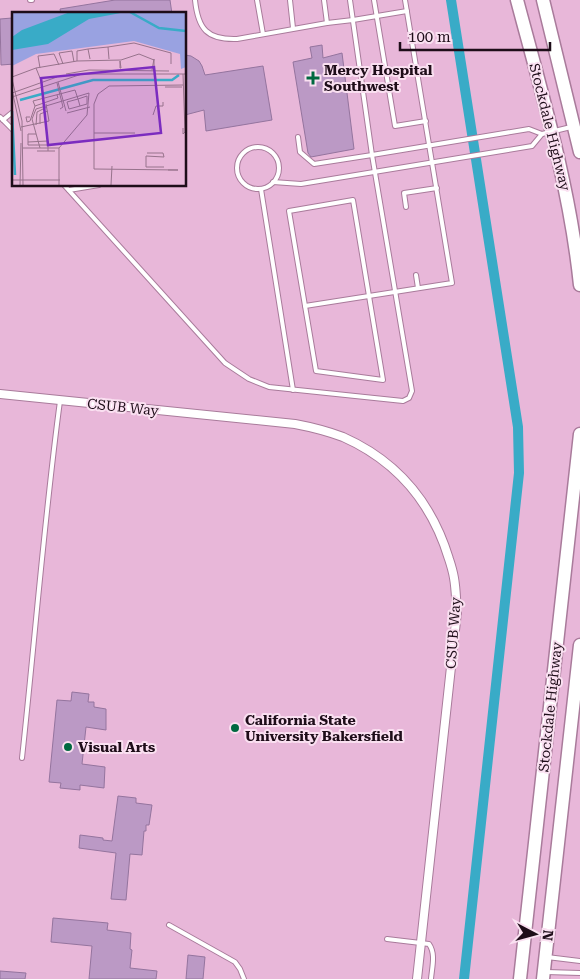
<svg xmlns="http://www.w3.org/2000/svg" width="580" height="979" viewBox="0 0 580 979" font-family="'Roboto Serif',serif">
<rect width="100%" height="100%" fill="#e8b7d9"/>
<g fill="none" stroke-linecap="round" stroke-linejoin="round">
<polyline stroke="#39abc7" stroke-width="10" points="451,0 518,427 519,473 464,979"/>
</g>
<g fill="#bb99c5" stroke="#94749e">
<polygon points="115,0 170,0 172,14 61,14 60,9"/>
<polygon points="12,18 14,30 14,64 1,65 0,19"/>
<polygon points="322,45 323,58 342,53 354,149 311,157 308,153 293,62 312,58 310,47"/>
<polygon points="185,55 191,56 199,61 202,66 205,75 263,66 272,120 206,131 204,110 185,115"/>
<polygon points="72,692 89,694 88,702 94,702 94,707 106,709 106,730 86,727 82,764 105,767 104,788 80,785 80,790 60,788 61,783 49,782 57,700 71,701"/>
<polygon points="118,796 136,798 136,803 152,805 149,825 146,825 146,831 144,831 142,855 130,854 126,900 111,899 116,853 79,848 80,835 103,838 103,840 112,841"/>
<polygon points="53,918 108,923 107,930 131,933 130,949 132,950 130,968 157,971 156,979 89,979 92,946 51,942"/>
<polygon points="188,955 205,957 203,979 186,979"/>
<polygon points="0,971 26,973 25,979 0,979"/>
</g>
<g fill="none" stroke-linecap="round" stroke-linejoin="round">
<g stroke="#a97b9b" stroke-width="6">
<g id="lane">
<polyline points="30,0 32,0"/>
<path d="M 195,0 C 198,29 207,40 237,39 L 327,23 L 353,20 L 407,11"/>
<polyline points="257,0 263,34"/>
<polyline points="290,0 293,28"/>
<polyline points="324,0 327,23"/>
<polyline points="374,0 395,126 426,121"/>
<polyline points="0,117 14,131"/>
<polyline points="3,120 14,111"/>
<polyline points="298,137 300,152 314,164 372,155 529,129 542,134 571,127"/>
<circle cx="258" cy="168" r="21"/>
<polyline points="273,182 301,184 532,146 542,134"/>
<polyline points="64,185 225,363 249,379 269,387 403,401 409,398 412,391 372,155 350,0"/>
<polyline points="261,189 293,390"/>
<polyline points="69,190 99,185"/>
<polygon points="353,200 383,380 316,371 289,211"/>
<polyline points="406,207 404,193 437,188"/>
<polyline points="416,275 418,288"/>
<polyline points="305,306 452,283 405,0"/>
<path d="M 22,758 C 35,639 44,520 60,401"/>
<polyline points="169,925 235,962 240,969 244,979"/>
<path d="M 387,939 L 429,944 C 436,954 432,967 431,979"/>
<polyline points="547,957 580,961"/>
<polyline points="546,972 580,973"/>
</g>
</g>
<g stroke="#a97b9b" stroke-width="10">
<path id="street" d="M 0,394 L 295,424 C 311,427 327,431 343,437 C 397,461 432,503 449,559 C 451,565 453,572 454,578 C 456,589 456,601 457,612 L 417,979"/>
</g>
<g stroke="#a97b9b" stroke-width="15">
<g id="primary">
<path d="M 517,0 C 542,94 570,188 580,285"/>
<polyline points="543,0 580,152"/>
<polyline points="520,979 580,434"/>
<polyline points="543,979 580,645"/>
</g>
</g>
<use href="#lane" stroke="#fff" stroke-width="4"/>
<use href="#street" stroke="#fff" stroke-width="8"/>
<use href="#primary" stroke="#fff" stroke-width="12"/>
</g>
<g fill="#006940" stroke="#fae0f1" stroke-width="2">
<path d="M310.5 70.5h5v5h5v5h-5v5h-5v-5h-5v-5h5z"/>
<circle cx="235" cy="728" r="5"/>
<circle cx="68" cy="747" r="5"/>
</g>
<g text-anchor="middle" stroke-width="4" stroke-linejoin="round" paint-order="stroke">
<g font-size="14" font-weight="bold" fill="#1e0d19" stroke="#fae0f1" text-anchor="start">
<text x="324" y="75">Mercy Hospital<tspan x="324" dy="16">Southwest</tspan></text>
<text x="245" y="725">California State<tspan x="245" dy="16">University Bakersfield</tspan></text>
<text x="78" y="752">Visual Arts</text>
</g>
<g font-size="14" fill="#1e0d19" stroke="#fae0f1">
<text transform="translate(550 127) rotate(76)" y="5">Stockdale Highway</text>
<text transform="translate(123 407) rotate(6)" y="5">CSUB Way</text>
<text transform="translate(453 633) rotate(-86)" y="5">CSUB Way</text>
<text transform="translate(550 707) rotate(-84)" y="5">Stockdale Highway</text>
</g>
</g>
<g transform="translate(12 12)">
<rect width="174" height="174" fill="#e8b7d9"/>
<path d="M 0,0 L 174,0 L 174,55 L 169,57 L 168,42 L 122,29 L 24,42 L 0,54 Z" fill="#99a2e1"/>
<path d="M 58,0 L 114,0 L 77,7 L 36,32 L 0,38 L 0,25 L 10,18 Z" fill="#39abc7"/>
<path fill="none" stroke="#39abc7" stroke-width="2.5" d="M 118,0 L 147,16 L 174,19M 8,88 L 81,68 L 160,68 L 167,63M 0,99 L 3,163"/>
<path fill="none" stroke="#97738c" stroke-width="1" d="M 76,37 L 96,35M 97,47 L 96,35 L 122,31 L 159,41 L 159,52M 109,48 L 127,42 L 142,48M 65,49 L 65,39 L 76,37 L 78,47M 108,49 L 109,56 L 108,56 ZM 51,52 L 47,41 L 60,39 L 62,50M 24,56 L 30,71M 28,56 L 26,44 L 42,42 L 47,53M 140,58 L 142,47 L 142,59M 54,62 L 77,58 L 157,59M 171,62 L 173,120 L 171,122 L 171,116M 0,65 L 24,56 L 65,49 L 109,48M 0,67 L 10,109 L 11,173M 46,70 L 54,99M 45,71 L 51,95 L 48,97M 153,75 L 170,75M 0,78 L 9,119M 0,81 L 45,65M 0,85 L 70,62 L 174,62M 23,94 L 21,89 L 63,78 L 66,87 L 68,94 L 57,97 L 55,90 L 66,87 L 75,84 L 75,92 L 68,94M 55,101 L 78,95M 141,103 L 144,94 L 151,94 L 151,90M 18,105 L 14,105 L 15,110 L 18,109 L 23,94 L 46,86 L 45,83M 28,112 L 28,102 L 36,99M 24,113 L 25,100 L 35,95M 9,115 L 37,109 L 34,92M 82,121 L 123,121M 24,122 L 16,122 L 16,133 L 36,133M 16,130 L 36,129 L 36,139M 11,136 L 47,136M 28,136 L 20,107 L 24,97 L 77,81 L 75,103 L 47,136M 25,139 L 43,139M 135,141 L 151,141 L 152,145M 152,145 L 134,144 L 134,155 L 152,155M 156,158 L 166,158 L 82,157 L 82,92 L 86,82 L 97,74 L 171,73M 0,168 L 48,168M 8,173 L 9,131M 47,173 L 47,136M 99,173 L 100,154"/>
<path fill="#7b2cbf" fill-opacity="0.15" stroke="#7b2cbf" stroke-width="2.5" d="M 142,55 L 149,121 L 36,133 L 29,66 Z"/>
<rect width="174" height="174" fill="none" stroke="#1e0d19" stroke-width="2.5"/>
</g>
<g transform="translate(535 934) rotate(96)" stroke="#fae0f1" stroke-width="4" paint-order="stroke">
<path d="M0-4L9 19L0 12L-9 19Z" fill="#1e0d19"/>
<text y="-8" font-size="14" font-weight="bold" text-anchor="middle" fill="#1e0d19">N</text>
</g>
<path d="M400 42v8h150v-8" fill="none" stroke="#1e0d19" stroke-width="2.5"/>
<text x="408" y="42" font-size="15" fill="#1e0d19" stroke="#fae0f1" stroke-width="4" paint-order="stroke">100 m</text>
</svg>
